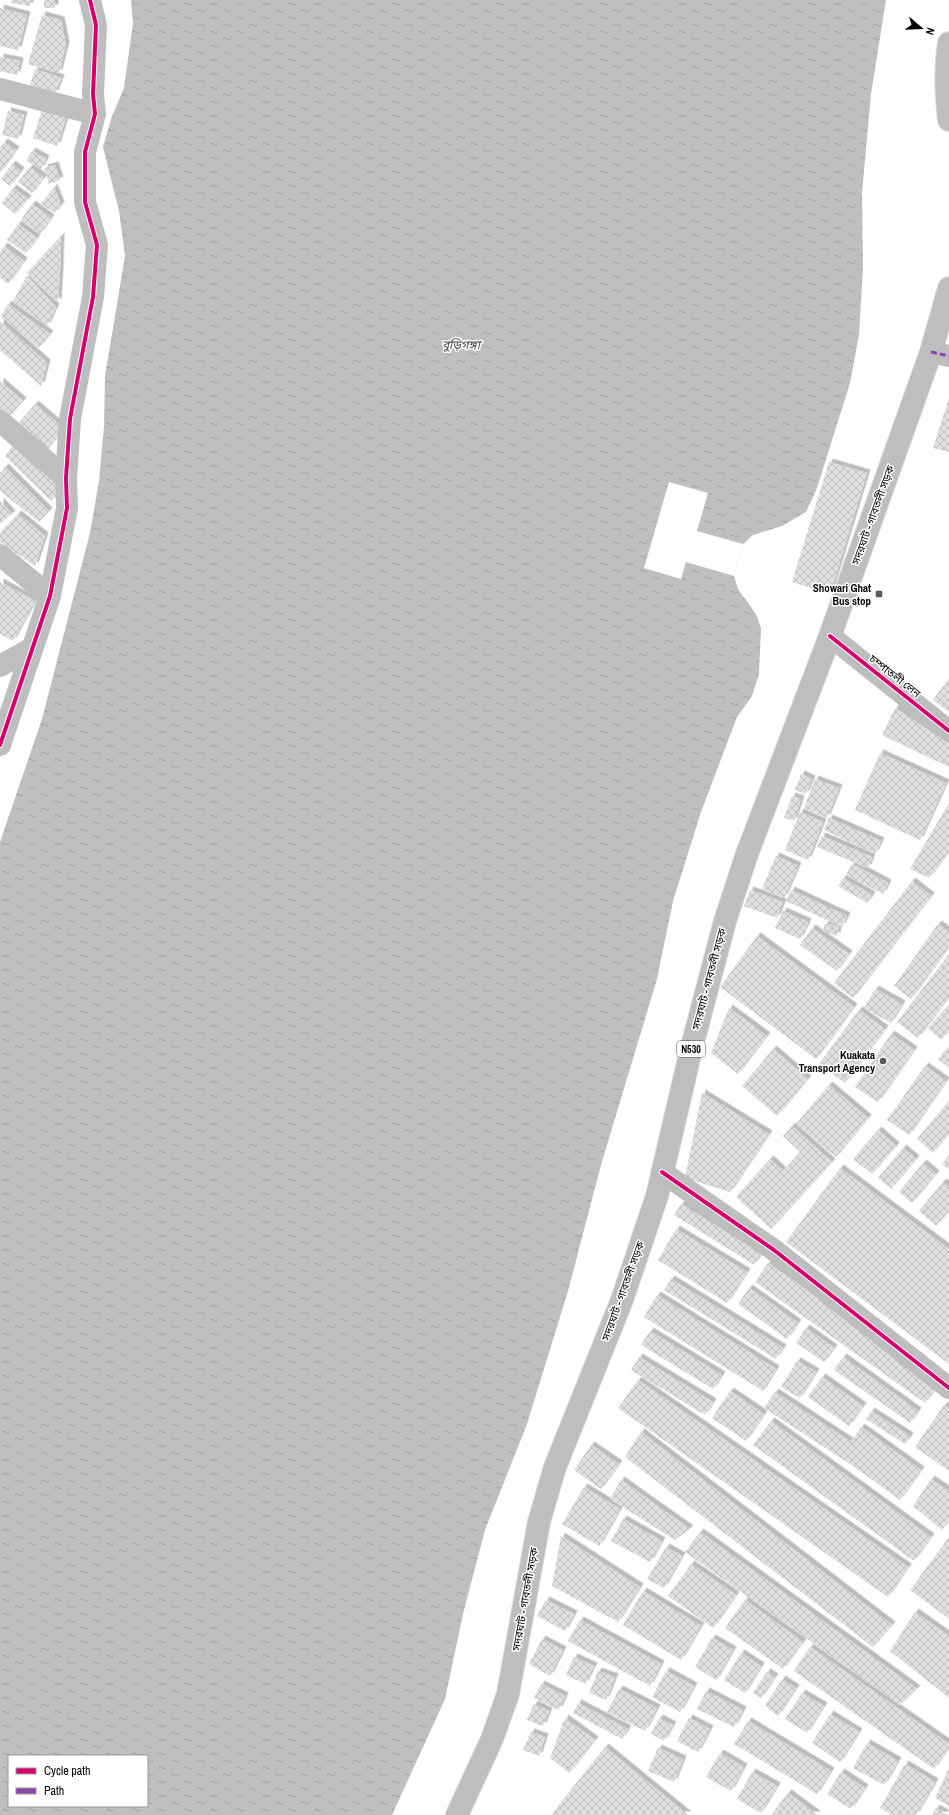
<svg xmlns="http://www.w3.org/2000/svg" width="949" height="1815" viewBox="0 0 949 1815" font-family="'Archivo Narrow','Noto Sans Bengali',sans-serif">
<defs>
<pattern id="water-ripples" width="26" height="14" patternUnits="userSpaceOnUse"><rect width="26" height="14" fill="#bfbfbf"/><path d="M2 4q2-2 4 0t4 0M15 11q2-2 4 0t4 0" fill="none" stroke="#a2a2a2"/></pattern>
<pattern id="building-cross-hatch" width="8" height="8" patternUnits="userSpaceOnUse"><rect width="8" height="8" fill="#dfdfdf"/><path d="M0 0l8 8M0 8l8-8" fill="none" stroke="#bebebe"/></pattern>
<filter id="shadow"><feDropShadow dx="3.5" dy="-3.5" stdDeviation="0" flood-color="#0004"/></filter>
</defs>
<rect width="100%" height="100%" fill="#fff"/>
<path fill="url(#water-ripples)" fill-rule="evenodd" d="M 131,0 L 886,0 L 871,94 L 862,193 L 863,266 L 859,335 L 850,383 L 817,488 L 806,512 L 782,526 L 753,535 L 743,544 L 734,576 L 738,589 L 756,614 L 761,628 L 759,674 L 752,696 L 737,717 L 701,812 L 673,901 L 657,979 L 601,1165 L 568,1291 L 527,1424 L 485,1530 L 463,1614 L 445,1699 L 392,1815 L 0,1815 L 0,842 L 42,719 L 90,533 L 99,481 L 104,426 L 105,376 L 125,256 L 119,211 L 103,147 L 112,116 L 124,88 L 133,23 ZM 9,1756 L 147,1756 L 147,1806 L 9,1806 Z"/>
<polygon fill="#fff" points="669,482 708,493 697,531 743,544 734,576 686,562 681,579 644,568"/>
<g fill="url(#building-cross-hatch)" filter="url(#shadow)">
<polygon points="12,0 31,0 30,6 11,3"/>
<rect x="44" y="0" width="11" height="8"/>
<polygon points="0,8 27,15 18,50 0,46"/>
<polygon points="42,15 61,20 66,45 59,73 28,64"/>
<polygon points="0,57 20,61 17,75 0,71"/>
<polygon points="35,69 61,78 55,94 30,85"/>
<polygon points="42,110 66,118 57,146 33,138"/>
<polygon points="8,111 24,115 18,139 2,135"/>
<polygon points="4,142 16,150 0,173 0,147"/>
<polygon points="32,151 46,159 41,169 26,161"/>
<polygon points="12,164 21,171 10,186 1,179"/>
<polygon points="55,165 60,180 49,184 44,168"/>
<polygon points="30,167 44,178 32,193 18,182"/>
<polygon points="54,187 61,205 55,213 41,204"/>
<polygon points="13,188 28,199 15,214 2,203"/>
<polygon points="32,204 51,218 40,234 21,220"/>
<polygon points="18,224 37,238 26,253 7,240"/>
<polygon points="61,236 60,271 58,303 27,273"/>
<polygon points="4,246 24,261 8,284 0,278 0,252"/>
<polygon points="27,276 56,307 47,326 13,301"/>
<polygon points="8,304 50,334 39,348 1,316"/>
<polygon points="0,321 47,363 41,386 0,350"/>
<polygon points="0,381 23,401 5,421 0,416"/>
<polygon points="949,398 949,452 933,448"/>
<polygon points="35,404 64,429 46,451 16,426"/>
<polygon points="14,444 64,485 51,501 5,456"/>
<polygon points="829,462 867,473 830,594 792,582"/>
<polygon points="5,467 49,511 39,522 0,491 0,473"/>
<polygon points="0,501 12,514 0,524"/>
<polygon points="18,514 45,536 35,566 0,542 0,533"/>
<polygon points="0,582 35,601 13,641 0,634"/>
<polygon points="949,678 949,712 933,700"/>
<polygon points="895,708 949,744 949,767 882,735"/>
<polygon points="880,753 946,783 920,840 855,810"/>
<polygon points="801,774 812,779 806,794 795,790"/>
<polygon points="815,779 839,788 827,818 804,808"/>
<polygon points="792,796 801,799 794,821 784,818"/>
<polygon points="949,803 949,851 929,878 910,869"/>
<polygon points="800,812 823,822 808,860 785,850"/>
<polygon points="829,818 881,841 875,854 824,830"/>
<polygon points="822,836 872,857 868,868 817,847"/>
<polygon points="776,856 798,866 784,898 762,889"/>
<polygon points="852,864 888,883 883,894 846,875"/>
<polygon points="843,878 872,895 867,903 838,886"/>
<polygon points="912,881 931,896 853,998 834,983"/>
<polygon points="750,890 783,902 777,918 744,906"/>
<polygon points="791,890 847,916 842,927 786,901"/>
<polygon points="783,911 808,922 800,939 775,928"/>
<polygon points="825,923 839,927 837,936 823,931"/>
<polygon points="938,924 949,932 949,946 911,999 894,986"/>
<polygon points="812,928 849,954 837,971 800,945"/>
<polygon points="757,936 854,1007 816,1059 720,987"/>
<polygon points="949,954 949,997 918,1038 897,1022"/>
<polygon points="875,989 902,1004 891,1023 864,1008"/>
<polygon points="949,1004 949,1031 941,1040 928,1028"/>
<polygon points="729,1008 767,1036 738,1074 711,1053"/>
<polygon points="859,1010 885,1029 845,1083 819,1064"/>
<polygon points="891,1034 914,1050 878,1102 855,1087"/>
<polygon points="949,1046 949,1068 938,1059"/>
<polygon points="773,1049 808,1079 777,1116 742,1086"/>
<polygon points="925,1066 946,1081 909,1135 887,1120"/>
<polygon points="829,1085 868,1118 836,1157 796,1124"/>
<polygon points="702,1093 769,1134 730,1192 685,1178"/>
<polygon points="949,1101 949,1133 933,1153 917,1139"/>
<polygon points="792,1126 832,1162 771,1229 736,1197 770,1159 783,1171 800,1152 783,1136"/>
<polygon points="878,1130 896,1146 872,1174 853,1159"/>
<polygon points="903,1148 916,1159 891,1189 878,1178"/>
<polygon points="949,1155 949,1170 942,1164"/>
<polygon points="923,1163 936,1174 912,1203 899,1192"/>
<polygon points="840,1168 949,1249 949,1364 786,1242"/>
<polygon points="943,1182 949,1187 949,1211 936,1226 919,1211"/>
<polygon points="681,1204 761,1254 754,1265 674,1215"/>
<polygon points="676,1229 747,1272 727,1303 658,1260"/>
<polygon points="768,1263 939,1383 925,1403 755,1282"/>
<polygon points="671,1279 783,1348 776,1359 664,1290"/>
<polygon points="749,1288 798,1323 787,1339 738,1304"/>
<polygon points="657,1295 776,1369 763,1391 644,1317"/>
<polygon points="806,1328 834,1348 824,1362 796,1343"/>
<polygon points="650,1331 722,1375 713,1389 641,1345"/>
<polygon points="639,1357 713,1402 705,1415 631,1370"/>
<polygon points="843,1357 918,1411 910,1423 834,1370"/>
<polygon points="797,1361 816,1372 800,1398 781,1387"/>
<polygon points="822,1377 863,1406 849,1426 808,1397"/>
<polygon points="638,1380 908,1567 888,1597 618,1408"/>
<polygon points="730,1391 764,1414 746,1441 712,1418"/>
<polygon points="775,1392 851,1442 861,1427 921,1470 900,1500 853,1466 764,1408"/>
<polygon points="944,1405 949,1409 949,1471 915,1447"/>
<polygon points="871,1411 910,1436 905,1444 866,1419"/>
<polygon points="771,1421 931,1537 914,1561 753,1445"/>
<polygon points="641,1432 892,1625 873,1647 625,1457"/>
<polygon points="591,1445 619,1464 601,1489 574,1470"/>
<polygon points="931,1479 949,1491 949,1521 942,1530 913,1506"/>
<polygon points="621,1480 690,1529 675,1540 610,1499"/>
<polygon points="584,1487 620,1509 599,1546 562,1524"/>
<polygon points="623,1519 662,1541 650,1562 611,1541"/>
<polygon points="700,1532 917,1689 900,1705 685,1552"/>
<polygon points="561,1536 640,1587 618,1622 552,1586"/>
<polygon points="949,1537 949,1619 910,1590"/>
<polygon points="666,1547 682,1556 664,1588 647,1579"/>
<polygon points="691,1564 736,1595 713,1628 668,1596"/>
<polygon points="643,1591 701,1626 681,1660 623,1625"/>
<polygon points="546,1600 574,1614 565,1631 537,1616"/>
<polygon points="745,1600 803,1642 783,1669 725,1628"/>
<polygon points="915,1612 949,1636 949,1698 890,1651"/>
<polygon points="580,1620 661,1664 650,1686 568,1641"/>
<polygon points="712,1638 733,1650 716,1680 695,1667"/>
<polygon points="542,1639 563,1650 550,1676 529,1664"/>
<polygon points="810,1647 949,1744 949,1747 934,1769 794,1671"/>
<polygon points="741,1653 761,1666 745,1693 724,1680"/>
<polygon points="574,1657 594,1666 585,1684 566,1675"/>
<polygon points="598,1671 615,1677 606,1700 589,1693"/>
<polygon points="666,1671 694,1686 680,1712 652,1697"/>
<polygon points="767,1672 775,1677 761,1698 753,1693"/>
<polygon points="782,1679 796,1688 778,1716 765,1706"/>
<polygon points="541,1684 565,1696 559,1710 534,1698"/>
<polygon points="619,1689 657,1708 645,1731 607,1712"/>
<polygon points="706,1691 743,1710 734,1727 697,1709"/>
<polygon points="802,1693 824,1706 807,1733 785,1719"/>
<polygon points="578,1703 628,1729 622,1739 573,1713"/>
<polygon points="534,1704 549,1711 543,1726 527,1720"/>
<polygon points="830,1714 859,1732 840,1762 812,1743"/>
<polygon points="565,1718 595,1740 569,1773 550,1758"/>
<polygon points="659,1718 673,1725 664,1741 651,1734"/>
<polygon points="689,1718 710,1729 698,1752 677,1741"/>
<polygon points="748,1721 831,1771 817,1794 734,1744"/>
<polygon points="531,1732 545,1737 539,1756 523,1750"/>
<polygon points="867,1743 898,1761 884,1785 853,1768"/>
<polygon points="605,1747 688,1815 551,1815"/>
<polygon points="658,1748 683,1759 674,1782 648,1771"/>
<polygon points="720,1753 744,1767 731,1791 706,1777"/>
<polygon points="905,1764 935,1782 916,1815 892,1815 880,1808"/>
<polygon points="949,1768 949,1806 935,1798"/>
<polygon points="752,1772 777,1786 761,1813 737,1799"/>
<polygon points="841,1772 865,1788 851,1809 827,1794"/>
<polygon points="788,1793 818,1815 771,1815"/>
<polygon points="936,1808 948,1815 932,1815"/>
</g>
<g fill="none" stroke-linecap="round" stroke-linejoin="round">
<g stroke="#dbdbdb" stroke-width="24">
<g id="trunk">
<path d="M 949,43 C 945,68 946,95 949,120"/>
<polyline points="457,1815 492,1739 508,1694 539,1522 555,1467 622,1300 657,1196 691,1050 725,921 747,854 830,636 931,352 949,288"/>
</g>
</g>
<g stroke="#bebebe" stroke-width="22">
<polyline points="0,89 95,114"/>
<polyline points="931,352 949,356"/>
<polyline points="0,421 66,478"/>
<polyline points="0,555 50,596"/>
<polyline points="830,636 949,731"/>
<polyline points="0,666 32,648"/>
<polyline points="0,745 50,596 67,508 66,478 70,419 93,297 97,245 85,202 85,152 95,114 93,94 96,25 90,0"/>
<polyline points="662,1172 774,1250 949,1388"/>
</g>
<use href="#trunk" stroke="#bebebe" stroke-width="22"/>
<polyline stroke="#8e44ad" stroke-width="3" stroke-dasharray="6 3" stroke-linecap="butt" points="931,352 949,356"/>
<g stroke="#fff" stroke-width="6">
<g id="cycleway">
<polyline points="830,636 949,731"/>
<polyline points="0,745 50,596 67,508 66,478 70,419 93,297 97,245 85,202 85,152 95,114 93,94 96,25 90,0"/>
<polyline points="662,1172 774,1250 949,1388"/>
</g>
</g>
<use href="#cycleway" stroke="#d6006c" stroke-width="4"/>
</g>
<g fill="#595959" stroke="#fff" stroke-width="1.5">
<rect x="875" y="590" width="8" height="8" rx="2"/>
<circle cx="883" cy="1061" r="4"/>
</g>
<g text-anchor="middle" stroke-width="3" stroke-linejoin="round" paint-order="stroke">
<rect fill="#fff" stroke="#4c4c4c" stroke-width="1" x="677" y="1041" width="28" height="16" rx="3"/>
<g font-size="10" font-weight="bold" fill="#000">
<text x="691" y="1053">N530</text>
</g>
<g font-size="11" fill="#000" stroke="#fff">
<text transform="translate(873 515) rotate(-70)" y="4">সদরঘাট - গাবতলী সড়ক</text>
<text transform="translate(895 676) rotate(38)" y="4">চম্পাতলী লেন</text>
<text transform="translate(709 979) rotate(-75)" y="4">সদরঘাট - গাবতলী সড়ক</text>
<text transform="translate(623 1291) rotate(-70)" y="4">সদরঘাট - গাবতলী সড়ক</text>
<text transform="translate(525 1599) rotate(-80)" y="4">সদরঘাট - গাবতলী সড়ক</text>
</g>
<g font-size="11" font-weight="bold" fill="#000" stroke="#fff" text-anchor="end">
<text x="871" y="592">Showari Ghat<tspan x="871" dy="13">Bus stop</tspan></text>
<text x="875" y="1059">Kuakata<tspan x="875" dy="13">Transport Agency</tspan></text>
</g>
<g font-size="12" font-style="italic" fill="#444" stroke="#fff">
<text x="461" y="349">বুড়িগঙ্গা</text>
</g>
</g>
<rect x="8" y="1755" width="140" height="52" fill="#ffffff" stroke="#999999"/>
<rect x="16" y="1768" width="20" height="6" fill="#d6006c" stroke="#999999"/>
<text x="44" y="1775" font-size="12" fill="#000000">Cycle path</text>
<rect x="16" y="1788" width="20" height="6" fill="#8e44ad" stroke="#999999"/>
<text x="44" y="1795" font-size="12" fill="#000000">Path</text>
<g transform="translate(921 28) rotate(109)" stroke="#ffffff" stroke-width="3" paint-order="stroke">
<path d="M0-3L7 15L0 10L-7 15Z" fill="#000000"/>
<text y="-6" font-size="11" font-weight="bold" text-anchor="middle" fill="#000000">N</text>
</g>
</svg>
